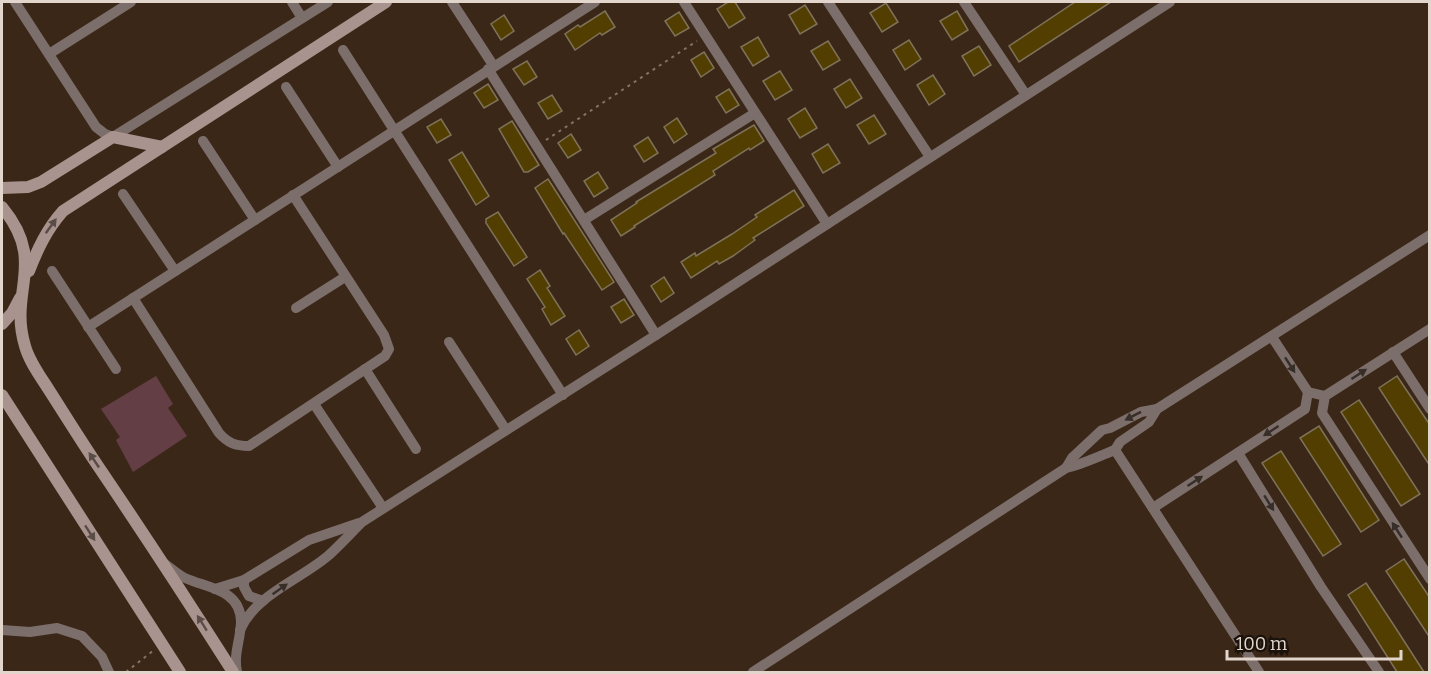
<svg xmlns="http://www.w3.org/2000/svg" width="1431" height="674" viewBox="0 0 1431 674" font-family="Bitter,serif">
<rect width="100%" height="100%" fill="#3b2717"/>
<polygon fill="#633f45" points="156,376 173,404 168,408 187,436 133,472 116,440 120,437 101,409"/>
<g fill="#533e02" stroke="#7e7259" stroke-width="1.5">
<polygon points="728,2 735,2 745,18 729,28 717,9"/>
<polygon points="1075,2 1111,2 1019,62 1009,46"/>
<polygon points="886,3 898,22 882,32 870,13"/>
<polygon points="805,5 817,24 800,34 789,15"/>
<polygon points="605,11 615,27 602,35 600,33 575,50 565,34 578,25 580,27"/>
<polygon points="957,11 968,30 952,40 940,21"/>
<polygon points="679,12 689,28 675,36 665,21"/>
<polygon points="504,15 514,31 501,40 491,24"/>
<polygon points="758,37 769,56 753,66 741,47"/>
<polygon points="909,40 921,59 905,70 893,50"/>
<polygon points="828,41 840,60 823,70 811,51"/>
<polygon points="979,46 991,65 974,76 962,56"/>
<polygon points="704,52 714,68 701,77 691,60"/>
<polygon points="527,61 537,77 524,85 513,69"/>
<polygon points="780,71 792,90 775,100 763,81"/>
<polygon points="933,75 945,94 929,105 917,85"/>
<polygon points="850,79 862,98 846,108 834,89"/>
<polygon points="488,84 498,100 484,108 474,93"/>
<polygon points="729,89 739,105 726,113 716,97"/>
<polygon points="552,95 562,111 548,119 538,103"/>
<polygon points="805,108 817,128 800,138 788,119"/>
<polygon points="874,115 886,134 869,144 857,125"/>
<polygon points="677,118 687,134 674,143 664,127"/>
<polygon points="441,119 451,135 437,143 427,127"/>
<polygon points="512,121 539,165 528,172 524,172 499,129"/>
<polygon points="754,125 764,141 750,150 749,148 713,171 715,175 634,226 635,227 621,236 611,220 637,203 636,202 716,153 713,149"/>
<polygon points="571,134 581,150 568,158 558,143"/>
<polygon points="648,137 658,153 644,162 634,146"/>
<polygon points="828,144 840,163 823,173 812,154"/>
<polygon points="462,152 489,196 476,205 449,160"/>
<polygon points="598,172 608,188 594,197 584,181"/>
<polygon points="548,179 614,282 602,290 564,233 563,234 535,188"/>
<polygon points="794,190 804,206 753,238 755,240 733,256 719,264 717,261 691,278 681,262 695,253 696,256 732,234 757,217 755,215"/>
<polygon points="498,212 527,257 514,266 486,223 486,219"/>
<polygon points="540,270 550,286 547,288 565,316 551,325 542,309 545,307 527,279"/>
<polygon points="664,277 674,293 661,302 651,286"/>
<polygon points="624,299 634,315 621,323 611,307"/>
<polygon points="579,330 589,346 576,355 566,339"/>
<polygon points="1397,376 1430,425 1430,466 1379,388"/>
<polygon points="1359,400 1420,494 1401,506 1341,412"/>
<polygon points="1319,426 1379,520 1361,532 1300,438"/>
<polygon points="1281,451 1341,544 1323,556 1262,463"/>
<polygon points="1404,559 1430,598 1430,638 1386,571"/>
<polygon points="1366,583 1395,627 1424,672 1397,672 1348,595"/>
</g>
<g fill="none" stroke-linecap="round" stroke-linejoin="round">
<g stroke="#837265" stroke-width="2" stroke-dasharray="3 4.5" stroke-linecap="butt">
<polyline points="546,140 697,41"/>
<polyline points="126,672 154,650"/>
</g>
<g stroke="#7b6e6b" stroke-width="10">
<polyline points="15,2 96,127 105,134 113,137 328,2"/>
<polyline points="292,2 302,18"/>
<polyline points="452,2 493,65"/>
<polyline points="684,2 827,224"/>
<polyline points="828,2 930,157"/>
<polyline points="964,2 1026,95"/>
<polyline points="343,50 563,395"/>
<polyline points="49,54 131,2"/>
<polyline points="488,69 656,335"/>
<polyline points="286,87 338,167"/>
<polyline points="203,141 255,220"/>
<polyline points="123,194 175,271"/>
<polyline points="584,220 755,113"/>
<polyline points="52,271 116,369"/>
<path d="M 133,298 L 219,433 C 228,443 235,446 249,446 L 385,356 L 389,349 L 384,335 L 293,195"/>
<polyline points="296,308 345,277"/>
<polyline points="88,327 595,2"/>
<polyline points="1430,329 1325,396 1322,413 1430,579"/>
<polyline points="1272,337 1308,392 1325,396"/>
<polyline points="449,342 506,430"/>
<polyline points="1393,352 1430,409"/>
<polyline points="365,369 416,449"/>
<polyline points="314,404 383,508"/>
<polyline points="1115,450 1259,672"/>
<polyline points="1238,453 1321,587 1379,672"/>
<polyline points="1066,468 1072,458 1102,430 1110,428 1141,412 1157,409"/>
<polyline points="1153,508 1305,409 1308,392"/>
<path d="M 165,564 C 172,569 178,575 185,578 C 207,588 240,589 241,621 C 241,639 233,654 237,672"/>
<polyline points="244,580 244,587 249,596 263,601"/>
<polyline points="215,589 244,580 309,540 359,523"/>
<polyline points="2,630 30,632 57,628 82,636 102,657 109,672"/>
<path d="M 240,630 C 256,594 300,580 329,555 C 340,545 351,533 362,522 L 656,335 L 1170,2"/>
<path d="M 753,672 L 1066,468 C 1083,464 1099,456 1115,450 L 1120,442 L 1149,422 L 1157,409 L 1430,235"/>
</g>
<g stroke="#a8938e" stroke-width="12">
<polyline points="2,188 28,187 41,182 113,137 162,147"/>
<path d="M 2,207 C 48,263 8,290 25,346 C 29,361 40,376 49,390 C 65,415 81,441 98,466 C 144,534 189,603 233,672"/>
<path d="M 29,271 C 38,248 47,229 63,211 L 386,2"/>
<polyline points="2,324 12,313 20,298"/>
<polyline points="2,395 180,672"/>
</g>
</g>
<defs><path id="oneway-solid" d="M-6-.8H1V-3.2L6.5 0L1 3.2V.8H-6Z" transform="scale(1.5)"/></defs>
<g fill="#5a4c46">
<use href="#oneway-solid" transform="translate(51 226) rotate(-54)"/>
<use href="#oneway-solid" transform="translate(94 460) rotate(-124)"/>
<use href="#oneway-solid" transform="translate(90 533) rotate(57)"/>
<use href="#oneway-solid" transform="translate(202 623) rotate(-122)"/>
</g>
<g fill="#382e28">
<use href="#oneway-solid" transform="translate(1290 365) rotate(57)"/>
<use href="#oneway-solid" transform="translate(1359 374) rotate(-33)"/>
<use href="#oneway-solid" transform="translate(1133 416) rotate(153)"/>
<use href="#oneway-solid" transform="translate(1271 431) rotate(147)"/>
<use href="#oneway-solid" transform="translate(1195 481) rotate(-33)"/>
<use href="#oneway-solid" transform="translate(1269 503) rotate(58)"/>
<use href="#oneway-solid" transform="translate(1397 530) rotate(-123)"/>
<use href="#oneway-solid" transform="translate(280 589) rotate(-35)"/>
</g>
<rect width="1431" height="674" fill="none" stroke="#e2d5cb" stroke-width="6"/>
<path d="M1227 650v9h174v-9" fill="none" stroke="#e2d5cb" stroke-width="3"/>
<text x="1236" y="650" font-size="18" fill="#e2d5cb" stroke="#1b120c" stroke-width="4.5" paint-order="stroke">100 m</text>
</svg>
